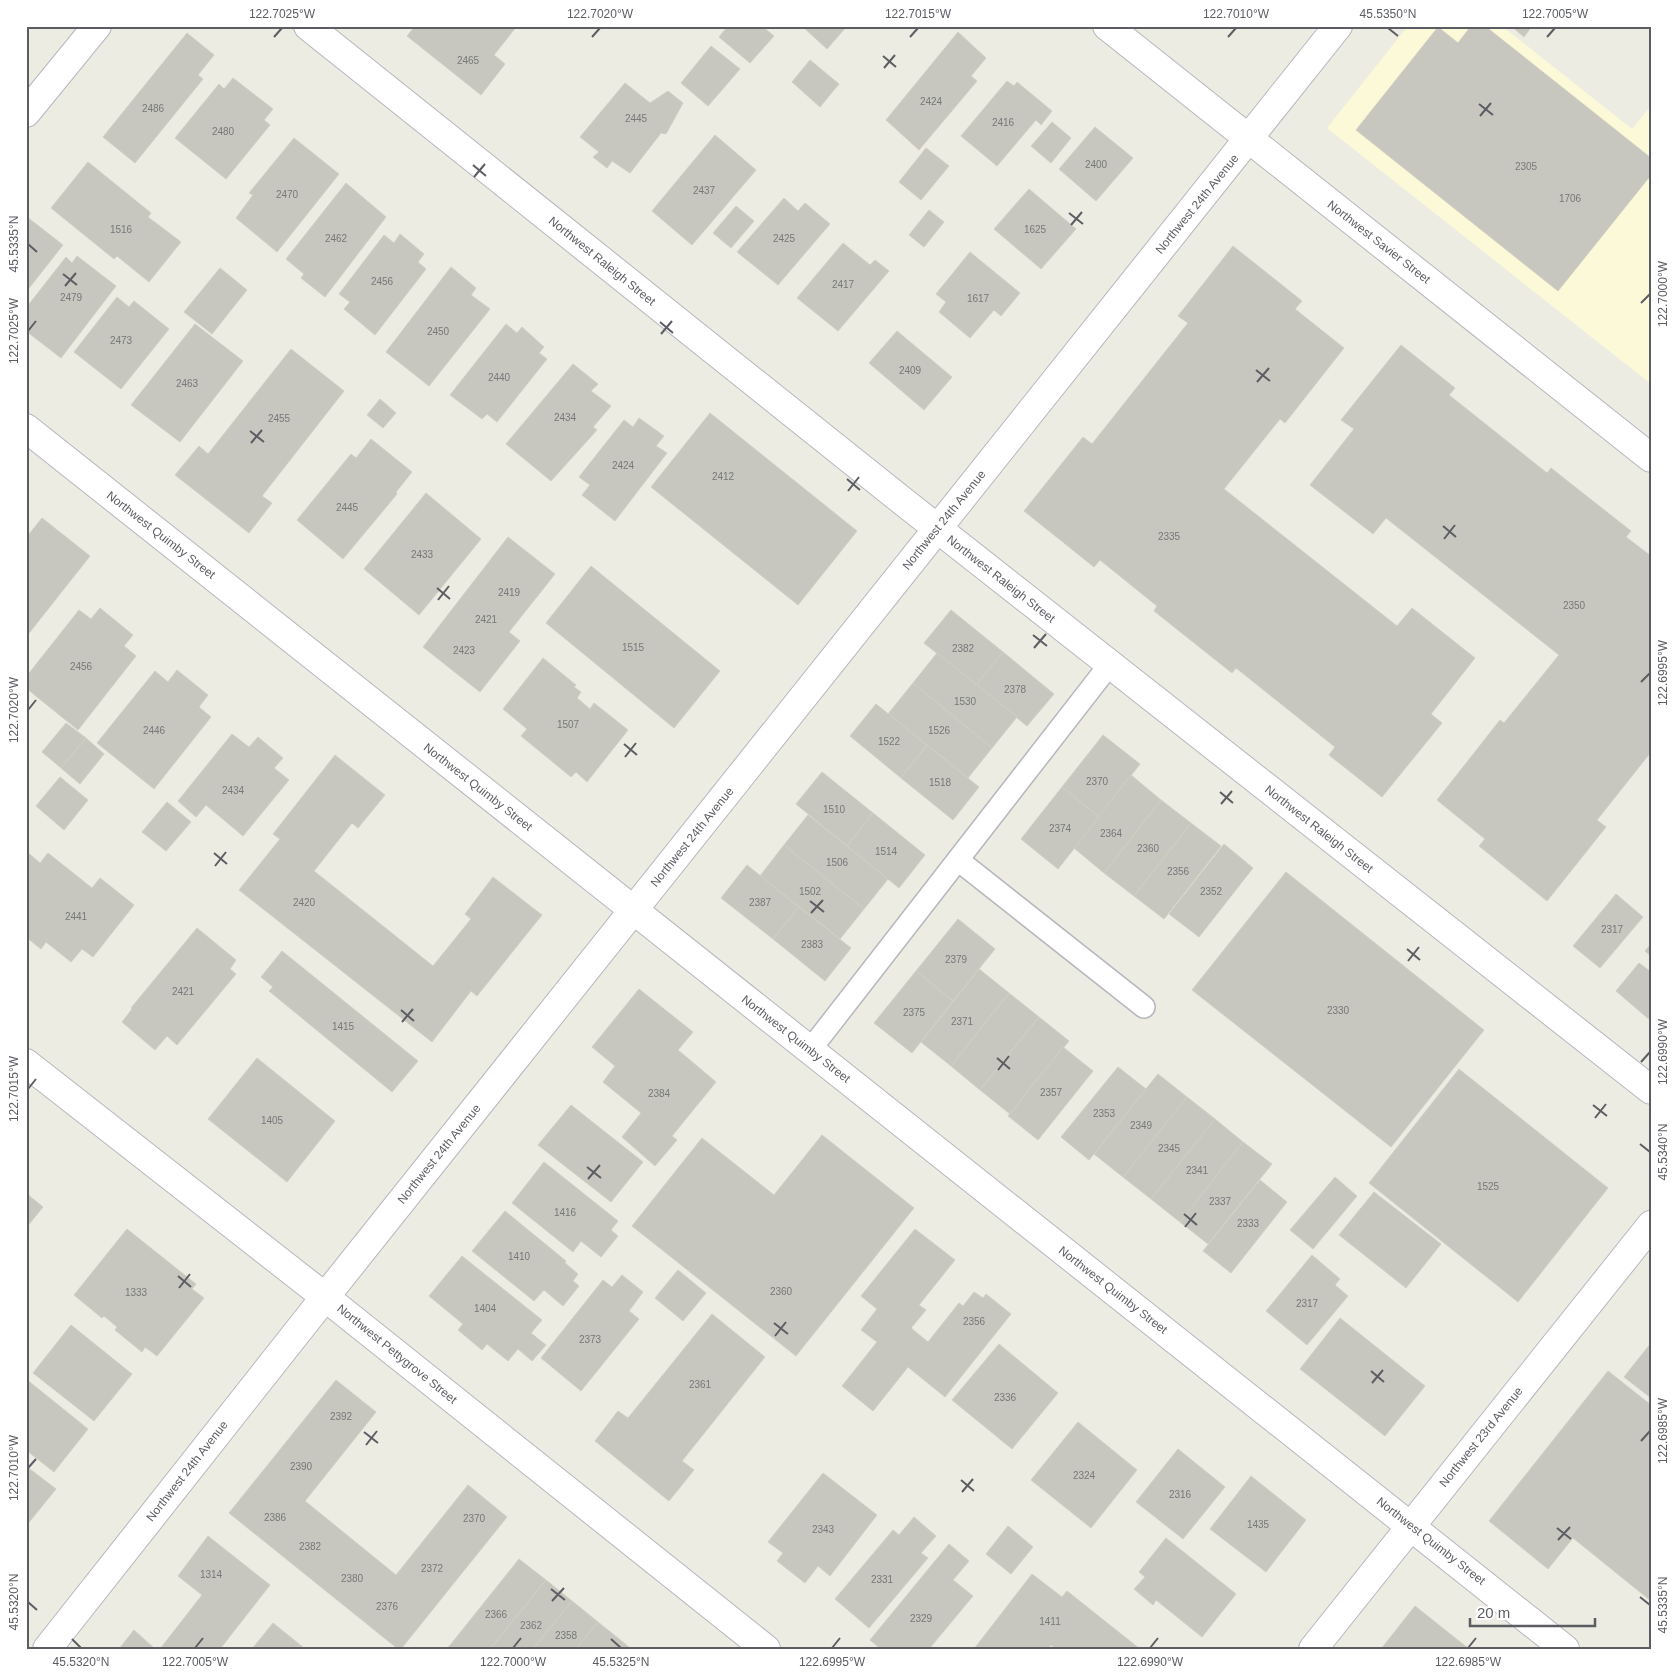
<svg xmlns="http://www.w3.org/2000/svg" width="1677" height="1675" viewBox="0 0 1677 1675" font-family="Arial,sans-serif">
<rect width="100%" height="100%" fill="#edece3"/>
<polygon fill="#fcf9d9" points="1408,26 1502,26 1632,129 1651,106 1651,384 1327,128"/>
<g fill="#c8c7bf" stroke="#d2cfc2">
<polygon points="415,26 517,26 494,55 505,64 481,95 407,36"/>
<polygon points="728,26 762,26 774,36 750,63 719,37"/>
<polygon points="802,26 847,26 827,49"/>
<polygon points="1471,26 1485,26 1651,158 1651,175 1558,291 1356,130 1438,27 1458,43"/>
<polygon points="1511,26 1532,26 1524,37"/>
<polygon points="958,32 986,58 971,76 977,81 919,150 886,120"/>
<polygon points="187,33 214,55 198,75 203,79 135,163 103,137"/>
<polygon points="711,46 740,69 708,106 681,83"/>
<polygon points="810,60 839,84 820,107 792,82"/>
<polygon points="233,78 273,109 264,120 270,125 226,179 175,138 219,84 224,89"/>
<polygon points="1007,81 1014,86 1017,82 1052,111 1041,125 1036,120 997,166 961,136"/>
<polygon points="625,83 650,103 668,91 683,103 666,134 661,133 630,173 612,161 607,168 593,157 599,152 580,137"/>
<polygon points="1052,122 1071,138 1051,163 1031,146"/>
<polygon points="1095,127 1133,158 1096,201 1059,169"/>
<polygon points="715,135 756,170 692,245 652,211"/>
<polygon points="294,138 339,174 277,252 236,218 253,195 249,193"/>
<polygon points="926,148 949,166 921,200 899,182"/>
<polygon points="88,162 151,213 148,217 181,242 149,282 117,256 114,259 51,208"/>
<polygon points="346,183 386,217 325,297 301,278 304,274 286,259"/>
<polygon points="1029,189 1076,229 1041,269 994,229"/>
<polygon points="784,198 798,211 805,203 830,224 778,285 737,252"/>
<polygon points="736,206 754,221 731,248 713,233"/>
<polygon points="929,210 944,222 924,247 909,235"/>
<polygon points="27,217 63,245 26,292 26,218"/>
<polygon points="400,234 424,254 418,262 426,269 375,335 344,309 350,302 339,294 384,235 394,243"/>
<polygon points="843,243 870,265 875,260 889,271 838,331 797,298"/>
<polygon points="1233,246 1302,301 1295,309 1344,348 1285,423 1280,419 1224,489 1397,626 1412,608 1475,658 1431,714 1442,723 1382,797 1329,755 1335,747 1236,668 1232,673 1154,611 1157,606 1100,560 1094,567 1024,511 1083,437 1092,444 1188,323 1178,316"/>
<polygon points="970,252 1020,293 1001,316 994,310 970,338 939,312 946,302 936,294"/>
<polygon points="77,256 116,286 61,358 26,331 26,308 66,257 72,263"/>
<polygon points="451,267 476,288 471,295 490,309 429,386 386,352"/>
<polygon points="220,268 247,290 212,334 184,312"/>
<polygon points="117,297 129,307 134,301 169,329 121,389 74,352"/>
<polygon points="195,324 243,361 180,442 131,405"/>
<polygon points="506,324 517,333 522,327 544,347 539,353 547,359 497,422 487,414 482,419 450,395"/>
<polygon points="897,331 952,377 924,410 869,363"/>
<polygon points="1401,345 1455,388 1449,395 1547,473 1551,468 1631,531 1626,537 1651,556 1651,752 1597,820 1606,827 1547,901 1479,846 1485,839 1437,800 1500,720 1504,723 1559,655 1386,518 1373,534 1310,485 1354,429 1341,420"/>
<polygon points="291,349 344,391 262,496 272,503 249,533 175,475 199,446 208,454"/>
<polygon points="573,364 598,384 591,391 611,406 593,427 597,430 551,481 506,444"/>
<polygon points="380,399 396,413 383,428 367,415"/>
<polygon points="710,413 857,531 798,605 651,487"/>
<polygon points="639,418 664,436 656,446 667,453 615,521 582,495 590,485 579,477 624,420 633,427"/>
<polygon points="371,439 412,472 396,492 397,494 343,559 297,520 351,454 356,458"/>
<polygon points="426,493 481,539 419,615 364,569"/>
<polygon points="42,518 90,556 26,637 26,538"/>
<polygon points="508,537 555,574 509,632 520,641 480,692 423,647"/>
<polygon points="591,566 720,671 674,728 546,623"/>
<polygon points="100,608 133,635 124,646 136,656 78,730 26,688 26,677 79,610 91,619"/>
<polygon points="951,610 1003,652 976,685 924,643"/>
<polygon points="1003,652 1054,694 1027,726 976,685"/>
<polygon points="937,653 1017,717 992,748 913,683"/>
<polygon points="543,658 576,685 574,687 581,692 577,698 590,709 594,703 628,730 587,782 576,772 571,777 521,736 527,729 503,709"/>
<polygon points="177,670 208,695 199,707 211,717 154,789 97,743 155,671 168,682"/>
<polygon points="913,683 992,748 968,778 888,714"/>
<polygon points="876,704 927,745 901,778 850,736"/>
<polygon points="66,723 86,738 61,768 42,752"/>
<polygon points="232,734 249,747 258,737 283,758 274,768 289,780 243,836 206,805 196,817 178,801"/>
<polygon points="1103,735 1140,764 1099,817 1062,787"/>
<polygon points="86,738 104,754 80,784 61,768"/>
<polygon points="927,745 979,787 953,820 901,778"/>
<polygon points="335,755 385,795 358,828 352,823 314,871 433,966 471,919 465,914 493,877 542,915 477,996 471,991 432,1042 239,890 280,839 273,834"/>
<polygon points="822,772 873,813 847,846 796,804"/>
<polygon points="1131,775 1161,800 1104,873 1074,848"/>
<polygon points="60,777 88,800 64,830 36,806"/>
<polygon points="1062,787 1099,817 1058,869 1021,839"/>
<polygon points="1161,800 1191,823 1134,896 1104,873"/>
<polygon points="167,802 191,822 166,851 142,832"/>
<polygon points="873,813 925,855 899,888 847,846"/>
<polygon points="808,815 888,879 864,909 784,845"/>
<polygon points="1191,823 1221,846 1164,919 1134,896"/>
<polygon points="1224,844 1253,868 1199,937 1169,914"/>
<polygon points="784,845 864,909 840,939 760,876"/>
<polygon points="26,851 40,863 48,853 92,888 100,878 134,905 93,957 82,949 71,962 46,942 41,949 26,937 29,929 26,927"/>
<polygon points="747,865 799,907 773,939 721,898"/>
<polygon points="1286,872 1484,1030 1391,1147 1192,990"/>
<polygon points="1616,894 1643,917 1600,968 1573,946"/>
<polygon points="799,907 851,948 825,981 773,939"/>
<polygon points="958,919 995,949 953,1001 916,971"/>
<polygon points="197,928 236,960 230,969 236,974 177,1045 167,1036 155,1050 122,1022 132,1009 131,1008"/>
<polygon points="1651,944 1651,956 1645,951"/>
<polygon points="282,951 418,1061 392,1092 269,991 273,987 261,977"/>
<polygon points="1639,963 1651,972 1651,1021 1616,991"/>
<polygon points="979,969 1009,993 951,1066 921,1042"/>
<polygon points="916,971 953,1001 912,1053 874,1023"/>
<polygon points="639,989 693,1032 678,1050 716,1082 672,1136 677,1140 655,1166 622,1137 641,1113 603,1082 615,1066 592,1047"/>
<polygon points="1009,993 1039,1017 980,1090 951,1066"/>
<polygon points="1039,1017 1069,1041 1010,1114 980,1090"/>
<polygon points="1063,1047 1093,1071 1038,1140 1008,1116"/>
<polygon points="257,1058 335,1121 287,1182 208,1119"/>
<polygon points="1118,1067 1146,1089 1089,1160 1061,1137"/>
<polygon points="1459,1069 1608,1188 1518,1302 1369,1183"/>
<polygon points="1158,1074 1187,1097 1123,1177 1094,1154"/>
<polygon points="1187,1097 1215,1119 1151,1199 1123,1177"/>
<polygon points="571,1105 643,1162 611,1202 538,1145"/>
<polygon points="1215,1119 1243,1142 1180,1222 1151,1199"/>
<polygon points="822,1135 914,1208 796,1356 632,1226 702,1138 774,1195"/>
<polygon points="1243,1142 1272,1164 1208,1244 1180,1222"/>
<polygon points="544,1162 618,1221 611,1230 618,1236 601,1257 581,1241 573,1252 512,1203"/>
<polygon points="1335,1177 1357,1196 1313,1249 1290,1230"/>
<polygon points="1260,1180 1287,1202 1231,1273 1203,1251"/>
<polygon points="1374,1192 1441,1244 1406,1288 1339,1235"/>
<polygon points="26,1193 43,1207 26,1228"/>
<polygon points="505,1211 566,1261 565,1263 578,1274 573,1281 579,1286 563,1306 544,1290 534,1301 472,1251"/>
<polygon points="127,1229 196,1284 192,1289 204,1298 157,1356 145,1347 142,1352 115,1330 117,1327 104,1316 102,1318 74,1295"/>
<polygon points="915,1229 955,1260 919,1305 926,1310 911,1328 928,1342 959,1303 963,1306 974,1292 983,1298 986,1294 1011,1314 945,1397 908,1367 873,1411 842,1386 877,1342 861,1330 877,1309 861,1296"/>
<polygon points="1312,1255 1340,1279 1335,1285 1348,1296 1307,1345 1266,1311"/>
<polygon points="462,1256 542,1320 531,1333 546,1345 532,1361 518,1349 508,1361 487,1344 482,1350 458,1330 463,1324 429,1296"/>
<polygon points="678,1270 706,1293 683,1321 655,1298"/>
<polygon points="622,1275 643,1292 629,1311 639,1319 581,1391 541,1358 603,1280 612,1287"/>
<polygon points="712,1314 765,1357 682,1461 694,1470 669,1501 595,1441 618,1411 628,1418"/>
<polygon points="1340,1318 1425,1386 1385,1436 1300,1369"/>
<polygon points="71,1325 132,1374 94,1421 33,1373"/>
<polygon points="1651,1343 1651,1398 1624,1377"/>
<polygon points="999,1344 1058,1393 1012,1449 952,1400"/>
<polygon points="1608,1371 1651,1405 1651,1601 1573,1538 1548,1569 1489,1521"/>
<polygon points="26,1379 88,1429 54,1472 26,1450"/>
<polygon points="336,1380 376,1412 305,1501 396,1575 468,1485 507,1517 401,1649 398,1649 229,1513"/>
<polygon points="1078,1422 1137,1470 1091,1528 1031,1480"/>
<polygon points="1178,1449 1225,1487 1183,1539 1136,1502"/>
<polygon points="26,1466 56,1489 26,1526"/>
<polygon points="823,1473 877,1515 830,1576 818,1566 805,1583 777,1561 783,1553 768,1542"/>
<polygon points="1251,1476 1306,1520 1266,1572 1210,1529"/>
<polygon points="914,1517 936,1536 921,1553 928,1558 869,1628 835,1599 893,1530 899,1535"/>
<polygon points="1008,1526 1033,1547 1011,1574 986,1554"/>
<polygon points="208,1536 270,1585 220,1649 160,1649 202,1595 178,1576"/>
<polygon points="1166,1538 1236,1594 1202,1637 1156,1600 1153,1605 1134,1589 1145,1577 1139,1572"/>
<polygon points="949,1544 969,1561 953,1580 973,1596 929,1649 881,1649 870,1640"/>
<polygon points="519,1559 546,1580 490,1649 447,1649"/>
<polygon points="1032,1574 1062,1597 1067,1591 1140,1649 1055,1649 1051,1645 1048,1649 974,1649"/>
<polygon points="546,1580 572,1601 533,1649 490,1649"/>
<polygon points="572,1601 598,1622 576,1649 533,1649"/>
<polygon points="1415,1606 1469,1649 1381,1649"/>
<polygon points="598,1622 624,1643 620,1649 576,1649"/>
<polygon points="273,1623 299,1644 296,1649 252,1649"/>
<polygon points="134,1630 155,1649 119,1649"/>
<polygon points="624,1643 631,1649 620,1649"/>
<polygon points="299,1644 305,1649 296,1649"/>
</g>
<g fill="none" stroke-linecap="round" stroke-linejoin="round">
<g stroke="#b5b7bd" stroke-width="24">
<g id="lane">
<polyline points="958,860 1144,1007"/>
<polyline points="810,1050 1110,664"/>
</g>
</g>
<g stroke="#b5b7bd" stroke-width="30">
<g id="street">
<polyline points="308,26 900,499 1651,1090"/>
<polyline points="1107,26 1651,458"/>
<polyline points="26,428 1565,1649"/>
<polyline points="26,1063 325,1297 766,1649"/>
<polyline points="47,1649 325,1297 1338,26"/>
</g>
</g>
<g stroke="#b6b8bf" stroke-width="30">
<g id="secondary">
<polyline points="26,113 97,26"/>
<polyline points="1313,1649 1651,1225"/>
</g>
</g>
<use href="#lane" stroke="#fff" stroke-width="21"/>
<use href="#street" stroke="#fff" stroke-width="28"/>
<use href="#secondary" stroke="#fff" stroke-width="28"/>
</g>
<path fill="none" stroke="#5b5d63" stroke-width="2" d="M 1388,28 L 1398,36M 274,37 L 282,28M 592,37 L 600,28M 910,37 L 918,28M 1228,37 L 1236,28M 1547,37 L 1555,28M 883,56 L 896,67M 884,68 L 895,55M 1479,104 L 1493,115M 1480,116 L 1491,103M 473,165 L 486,176M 474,177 L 485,164M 1069,213 L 1083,224M 1071,225 L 1082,212M 28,244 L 37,252M 63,274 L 77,285M 65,286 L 76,273M 1641,303 L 1650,294M 660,322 L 673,333M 28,331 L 36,321M 661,334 L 672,321M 1256,370 L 1270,381M 1257,382 L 1269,368M 250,431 L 264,442M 251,443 L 262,430M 847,479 L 860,490M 848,491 L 859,477M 1443,526 L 1456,537M 1444,539 L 1455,525M 437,588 L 450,599M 438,600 L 449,586M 1033,635 L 1047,646M 1034,648 L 1046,634M 1641,682 L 1650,673M 28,710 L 36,700M 624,744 L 637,755M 625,757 L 636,743M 1220,792 L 1233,803M 1221,804 L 1232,791M 214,853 L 227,864M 215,866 L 226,852M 810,901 L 824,912M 811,913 L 823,900M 1407,949 L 1420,960M 1408,961 L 1419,947M 401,1010 L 414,1021M 402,1022 L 413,1009M 997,1058 L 1010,1069M 1641,1062 L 1650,1052M 998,1070 L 1009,1056M 28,1089 L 36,1079M 1593,1105 L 1607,1116M 1595,1118 L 1606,1104M 1640,1144 L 1650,1152M 587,1167 L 601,1178M 588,1179 L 600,1165M 1184,1214 L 1197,1225M 1185,1227 L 1196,1213M 178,1276 L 191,1287M 179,1288 L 190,1274M 774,1323 L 788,1334M 775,1336 L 786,1322M 1371,1371 L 1384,1382M 1372,1383 L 1383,1370M 364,1432 L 378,1443M 1641,1441 L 1650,1431M 366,1445 L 377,1431M 28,1468 L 36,1459M 961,1480 L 974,1491M 962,1492 L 973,1479M 1557,1528 L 1571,1539M 1558,1540 L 1570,1527M 551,1589 L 565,1600M 1640,1597 L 1650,1605M 552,1601 L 564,1588M 28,1602 L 37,1610M 72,1639 L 81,1648M 611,1639 L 621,1648M 195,1648 L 203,1638M 513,1648 L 521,1638M 832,1648 L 840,1638M 1150,1648 L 1158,1638M 1468,1648 L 1476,1638"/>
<g text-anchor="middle" stroke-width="4" stroke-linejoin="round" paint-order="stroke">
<g font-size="10" fill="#76787a">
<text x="468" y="64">2465</text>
<text x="931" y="105">2424</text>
<text x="153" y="112">2486</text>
<text x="636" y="122">2445</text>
<text x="1003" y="126">2416</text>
<text x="223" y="135">2480</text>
<text x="1096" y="168">2400</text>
<text x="1526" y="170">2305</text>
<text x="704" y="194">2437</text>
<text x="287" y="198">2470</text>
<text x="1570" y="202">1706</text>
<text x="121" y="233">1516</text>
<text x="1035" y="233">1625</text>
<text x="336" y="242">2462</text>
<text x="784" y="242">2425</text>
<text x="382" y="285">2456</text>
<text x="843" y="288">2417</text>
<text x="71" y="301">2479</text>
<text x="978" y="302">1617</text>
<text x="438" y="335">2450</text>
<text x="121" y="344">2473</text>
<text x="910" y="374">2409</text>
<text x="499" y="381">2440</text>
<text x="187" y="387">2463</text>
<text x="565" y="421">2434</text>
<text x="279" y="422">2455</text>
<text x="623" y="469">2424</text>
<text x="723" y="480">2412</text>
<text x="347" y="511">2445</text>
<text x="1169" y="540">2335</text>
<text x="422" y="558">2433</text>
<text x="509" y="596">2419</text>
<text x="1574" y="609">2350</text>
<text x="486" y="623">2421</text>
<text x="633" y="651">1515</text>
<text x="963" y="652">2382</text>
<text x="464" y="654">2423</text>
<text x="81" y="670">2456</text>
<text x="1015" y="693">2378</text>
<text x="965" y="705">1530</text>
<text x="568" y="728">1507</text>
<text x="154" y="734">2446</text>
<text x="939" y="734">1526</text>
<text x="889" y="745">1522</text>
<text x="1097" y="785">2370</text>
<text x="940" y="786">1518</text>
<text x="233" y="794">2434</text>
<text x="834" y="813">1510</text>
<text x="1060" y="832">2374</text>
<text x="1111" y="837">2364</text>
<text x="1148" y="852">2360</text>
<text x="886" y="855">1514</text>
<text x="837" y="866">1506</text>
<text x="1178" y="875">2356</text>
<text x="810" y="895">1502</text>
<text x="1211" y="895">2352</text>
<text x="304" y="906">2420</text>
<text x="760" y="906">2387</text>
<text x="76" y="920">2441</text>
<text x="1612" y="933">2317</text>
<text x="812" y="948">2383</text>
<text x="956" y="963">2379</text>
<text x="183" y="995">2421</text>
<text x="1338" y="1014">2330</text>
<text x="914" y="1016">2375</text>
<text x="962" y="1025">2371</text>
<text x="343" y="1030">1415</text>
<text x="1051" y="1096">2357</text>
<text x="659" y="1097">2384</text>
<text x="1104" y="1117">2353</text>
<text x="272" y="1124">1405</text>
<text x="1141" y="1129">2349</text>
<text x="1169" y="1152">2345</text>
<text x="1197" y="1174">2341</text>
<text x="1488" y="1190">1525</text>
<text x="1220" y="1205">2337</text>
<text x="565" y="1216">1416</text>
<text x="1248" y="1227">2333</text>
<text x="519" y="1260">1410</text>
<text x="781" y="1295">2360</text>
<text x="136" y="1296">1333</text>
<text x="1307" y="1307">2317</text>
<text x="485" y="1312">1404</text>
<text x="974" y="1325">2356</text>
<text x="590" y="1343">2373</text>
<text x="700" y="1388">2361</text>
<text x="1005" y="1401">2336</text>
<text x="341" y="1420">2392</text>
<text x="301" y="1470">2390</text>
<text x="1084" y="1479">2324</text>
<text x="1180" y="1498">2316</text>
<text x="275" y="1521">2386</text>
<text x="474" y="1522">2370</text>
<text x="1258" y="1528">1435</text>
<text x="823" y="1533">2343</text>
<text x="310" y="1550">2382</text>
<text x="432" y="1572">2372</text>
<text x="211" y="1578">1314</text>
<text x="352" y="1582">2380</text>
<text x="882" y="1583">2331</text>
<text x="387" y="1610">2376</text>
<text x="496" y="1618">2366</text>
<text x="921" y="1622">2329</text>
<text x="1050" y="1625">1411</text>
<text x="531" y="1629">2362</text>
<text x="566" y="1639">2358</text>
</g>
<g font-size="12" fill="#5b5d63" stroke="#fff">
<text transform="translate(1197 204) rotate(-51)" y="4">Northwest 24th Avenue</text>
<text transform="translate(1379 242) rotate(38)" y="4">Northwest Savier Street</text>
<text transform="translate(602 261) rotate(39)" y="4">Northwest Raleigh Street</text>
<text transform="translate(944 520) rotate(-51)" y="4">Northwest 24th Avenue</text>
<text transform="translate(161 535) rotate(38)" y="4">Northwest Quimby Street</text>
<text transform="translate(1001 579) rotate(38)" y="4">Northwest Raleigh Street</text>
<text transform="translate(478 787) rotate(38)" y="4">Northwest Quimby Street</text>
<text transform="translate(1319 829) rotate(38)" y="4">Northwest Raleigh Street</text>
<text transform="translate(692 837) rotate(-51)" y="4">Northwest 24th Avenue</text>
<text transform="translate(796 1039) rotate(38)" y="4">Northwest Quimby Street</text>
<text transform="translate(439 1154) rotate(-51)" y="4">Northwest 24th Avenue</text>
<text transform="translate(1113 1290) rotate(38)" y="4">Northwest Quimby Street</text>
<text transform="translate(397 1354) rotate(39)" y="4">Northwest Pettygrove Street</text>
<text transform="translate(1481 1437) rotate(-51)" y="4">Northwest 23rd Avenue</text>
<text transform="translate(187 1471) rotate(-52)" y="4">Northwest 24th Avenue</text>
<text transform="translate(1431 1541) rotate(38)" y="4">Northwest Quimby Street</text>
</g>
</g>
<rect width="1677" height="1675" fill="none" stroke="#ffffff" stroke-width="55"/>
<path d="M1470 1618v8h125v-8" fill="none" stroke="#5b5d63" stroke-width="2.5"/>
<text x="1477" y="1618" font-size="15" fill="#5b5d63" stroke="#ffffff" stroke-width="4" paint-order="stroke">20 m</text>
<rect x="28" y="28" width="1622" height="1620" fill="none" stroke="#5b5d63" stroke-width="2"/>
<g font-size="12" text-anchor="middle" fill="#5b5d63">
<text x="282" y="18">122.7025°W</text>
<text x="600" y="18">122.7020°W</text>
<text x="918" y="18">122.7015°W</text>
<text x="1236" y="18">122.7010°W</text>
<text x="1388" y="18">45.5350°N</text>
<text x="1555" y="18">122.7005°W</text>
<text transform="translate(14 244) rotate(-90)" y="4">45.5335°N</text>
<text transform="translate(1663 294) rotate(-90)" y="4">122.7000°W</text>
<text transform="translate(14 331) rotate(-90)" y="4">122.7025°W</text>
<text transform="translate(1663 673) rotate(-90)" y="4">122.6995°W</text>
<text transform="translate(14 710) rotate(-90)" y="4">122.7020°W</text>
<text transform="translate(1663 1052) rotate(-90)" y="4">122.6990°W</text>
<text transform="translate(14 1089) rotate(-90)" y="4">122.7015°W</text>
<text transform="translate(1663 1152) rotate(-90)" y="4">45.5340°N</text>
<text transform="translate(1663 1431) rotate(-90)" y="4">122.6985°W</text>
<text transform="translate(14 1468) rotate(-90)" y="4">122.7010°W</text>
<text transform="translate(14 1602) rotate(-90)" y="4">45.5320°N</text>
<text transform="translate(1663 1605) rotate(-90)" y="4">45.5335°N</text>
<text x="81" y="1666">45.5320°N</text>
<text x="195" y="1666">122.7005°W</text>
<text x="513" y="1666">122.7000°W</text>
<text x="621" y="1666">45.5325°N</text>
<text x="832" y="1666">122.6995°W</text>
<text x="1150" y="1666">122.6990°W</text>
<text x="1468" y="1666">122.6985°W</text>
</g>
</svg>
